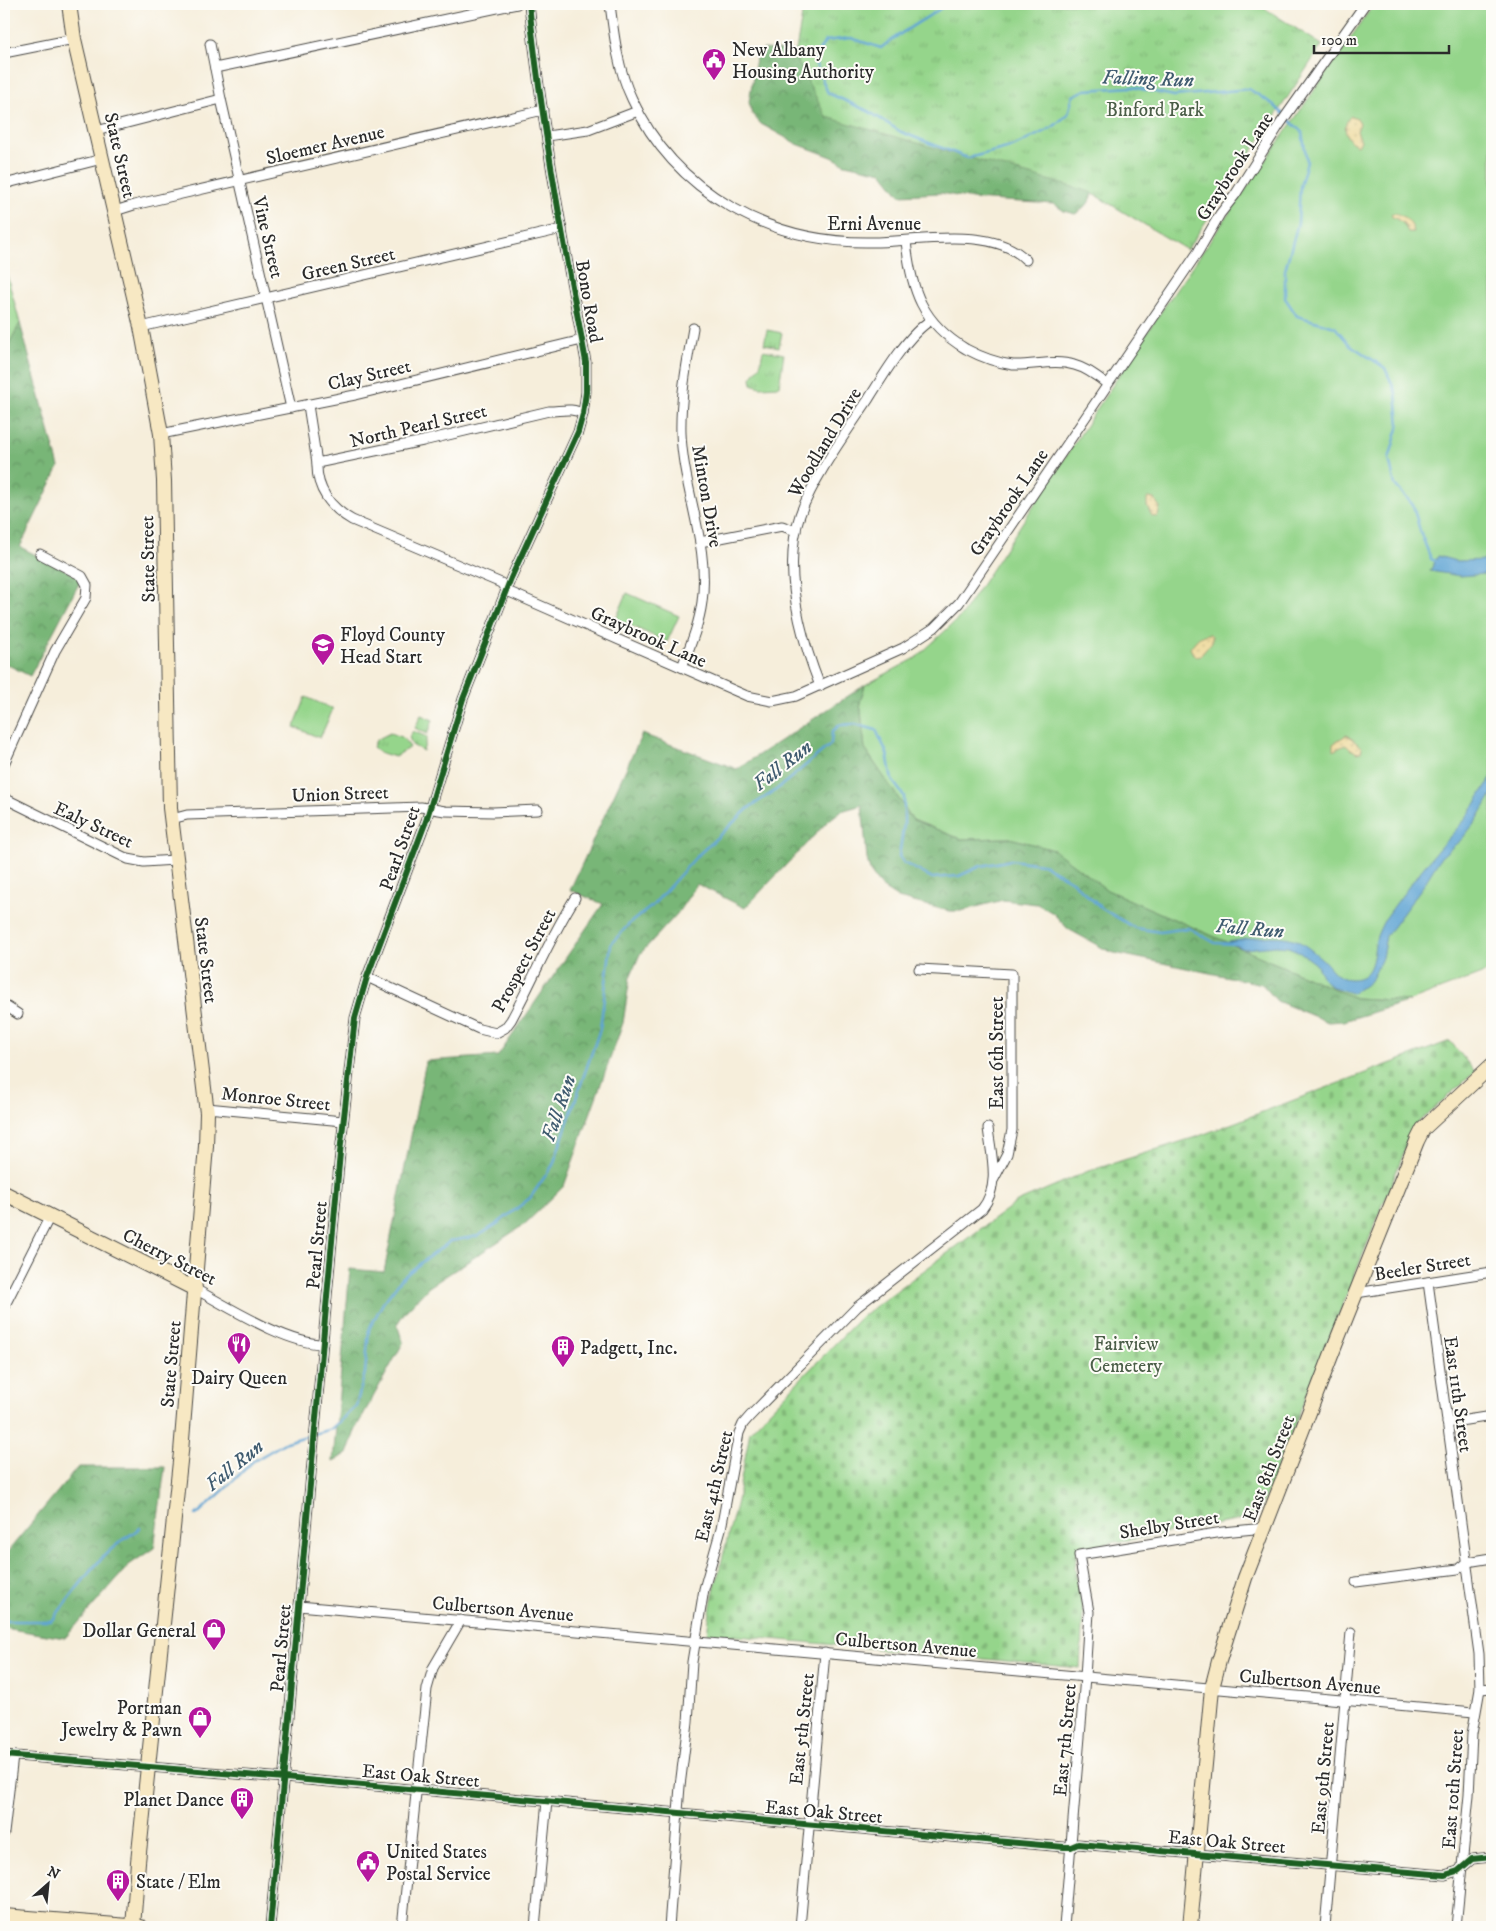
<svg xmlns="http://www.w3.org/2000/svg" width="1496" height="1931" viewBox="0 0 1496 1931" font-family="'IM FELL DW Pica',serif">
<defs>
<pattern id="forest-crowns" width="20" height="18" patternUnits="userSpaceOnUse" patternTransform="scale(1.25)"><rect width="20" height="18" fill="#78b677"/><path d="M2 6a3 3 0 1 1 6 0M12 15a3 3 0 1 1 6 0" fill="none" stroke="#639462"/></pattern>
<pattern id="sand-dots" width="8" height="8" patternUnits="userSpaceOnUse" patternTransform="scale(1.25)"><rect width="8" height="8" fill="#eeda9e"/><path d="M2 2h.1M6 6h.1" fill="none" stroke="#cb8" stroke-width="1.8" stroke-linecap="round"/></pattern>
<pattern id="cemetery-stones" width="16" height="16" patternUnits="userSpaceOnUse" patternTransform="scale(1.25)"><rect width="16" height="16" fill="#95d58b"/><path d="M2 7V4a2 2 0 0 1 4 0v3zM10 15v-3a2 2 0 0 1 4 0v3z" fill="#81b778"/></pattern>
<pattern id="park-tufts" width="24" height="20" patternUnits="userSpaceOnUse" patternTransform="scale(1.25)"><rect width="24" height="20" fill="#95d58b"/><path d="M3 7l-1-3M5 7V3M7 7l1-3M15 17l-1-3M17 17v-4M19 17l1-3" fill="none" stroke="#81b778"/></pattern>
</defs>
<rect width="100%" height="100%" fill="#fdfcf7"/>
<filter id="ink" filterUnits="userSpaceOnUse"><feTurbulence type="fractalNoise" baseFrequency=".02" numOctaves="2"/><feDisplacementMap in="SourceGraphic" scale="10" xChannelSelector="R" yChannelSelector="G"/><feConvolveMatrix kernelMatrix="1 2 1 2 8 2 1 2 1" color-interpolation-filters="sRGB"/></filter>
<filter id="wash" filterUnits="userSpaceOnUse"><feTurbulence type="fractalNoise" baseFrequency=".0096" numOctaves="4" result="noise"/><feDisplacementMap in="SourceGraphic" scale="20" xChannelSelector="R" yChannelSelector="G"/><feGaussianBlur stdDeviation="1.12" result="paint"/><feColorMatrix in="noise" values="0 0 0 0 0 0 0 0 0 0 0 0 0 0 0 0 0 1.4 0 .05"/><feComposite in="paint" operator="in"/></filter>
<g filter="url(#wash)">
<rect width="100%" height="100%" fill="#f6eedb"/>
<g fill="#95d58b" stroke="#60805b">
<polygon points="1374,4 1492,4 1492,970 1410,1001 1355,998 1107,890 1054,850 1010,838 961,839 913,820 865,749 860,702 865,685 916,658 961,616 1156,319"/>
<polygon points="627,593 679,616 667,642 616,619"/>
<polygon points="306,697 333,709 320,738 294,727"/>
</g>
<g fill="url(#forest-crowns)" stroke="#527051">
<path d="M 763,49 L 804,52 L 1094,182 C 1092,198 1090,206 1075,214 L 1064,211 L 1054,204 L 972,199 L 941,193 L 900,195 L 882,172 L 845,164 L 832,157 L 797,144 L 761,124 L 752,114 L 749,102 L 756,58 Z"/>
<polygon points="20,323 59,467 20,547 82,578 30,676 4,663 4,353"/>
<polygon points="865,685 860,702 865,749 913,820 961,839 1010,838 1054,850 1107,890 1355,998 1410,1001 1344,1021 1328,1022 1277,1001 1262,984 1110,952 1068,929 1053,913 1037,904 1003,900 961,911 949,911 898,898 881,887 870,871 867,859 862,805 841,811 828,821 745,908 697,884 677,914 640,954 630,977 623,1023 564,1186 525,1224 429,1287 405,1312 397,1324 403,1343 356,1428 347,1454 333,1461 350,1269 384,1272 426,1061 498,1056 603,904 570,890 642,734 737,769"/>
<polygon points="78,1467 165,1467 154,1548 129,1565 65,1638 4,1628 4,1556"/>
</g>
<g fill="url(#sand-dots)" stroke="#8c8264">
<path d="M 1351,116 L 1357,118 L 1360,123 L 1357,131 L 1361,141 L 1358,145 C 1345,142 1341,124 1351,116 Z"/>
<path d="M 1392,213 C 1402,213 1412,222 1414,232 L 1408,232 L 1403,223 L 1391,216 Z"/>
<polygon points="1149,498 1154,499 1160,507 1158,516 1156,517 1152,516 1147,506 1147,499"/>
<path d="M 1210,634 L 1212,636 L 1212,642 L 1201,655 L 1197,656 L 1193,654 L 1190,648 C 1196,640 1200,634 1210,634 Z"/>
<polygon points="1346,735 1349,736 1362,748 1361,752 1357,753 1345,745 1333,751 1333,744"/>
</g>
<polygon fill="url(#cemetery-stones)" stroke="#60805b" points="1450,1041 1475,1072 1415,1125 1259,1513 1247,1519 1077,1549 1075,1569 1083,1612 1080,1668 707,1633 712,1599 737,1501 750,1431 862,1316 1017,1202 1086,1172 1199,1136"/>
<g fill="url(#park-tufts)" stroke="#60805b">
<polygon points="804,4 1258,4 1322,45 1187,250 1090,192 826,117 795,56"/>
<polygon points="4,264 20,323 4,353"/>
<polygon points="767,330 782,333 779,347 764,344"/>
<polygon points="763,350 784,354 779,386 760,387 752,384 751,378 760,365"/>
<polygon points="421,715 433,720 427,734 415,728"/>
<polygon points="413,731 427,737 423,751 412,745 409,737"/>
<polygon points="390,733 402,737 410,747 395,757 379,752 373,747 376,740"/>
</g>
<g fill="#5ea4d4" stroke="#446880">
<polygon points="1438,556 1456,561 1488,560 1492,561 1492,577 1485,574 1460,576 1430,571"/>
<path d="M 1492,776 L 1492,794 L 1477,820 L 1462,839 L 1441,857 L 1423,886 L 1386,936 L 1382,958 L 1372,979 L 1364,986 L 1351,993 L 1330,986 L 1323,978 L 1316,964 L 1300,952 L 1288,947 L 1276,946 L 1244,949 L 1228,942 C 1249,939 1275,932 1296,940 C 1304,944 1314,952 1321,958 C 1331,966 1335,979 1350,979 C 1376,980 1372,952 1377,936 C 1379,931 1382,924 1385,919 C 1401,896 1418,874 1436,852 C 1444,842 1453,834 1461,824 C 1473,810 1482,792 1492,776 Z"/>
</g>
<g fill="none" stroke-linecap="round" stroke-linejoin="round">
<g stroke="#5ea4d4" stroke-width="2.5">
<path d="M 947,4 C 926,19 902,31 881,48 L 851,38 L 825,41 L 814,60 L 828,93 L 868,111 L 901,132 L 968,158 L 1015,146 L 1053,127 L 1068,114 L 1073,96 L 1085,90 L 1132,87 L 1174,96 L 1249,89 L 1274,105 L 1283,114"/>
<polyline points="1287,118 1302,132 1307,161 1300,187 1298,223 1285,270 1285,298 1297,316 1335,327 1349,344 1385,368 1396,393 1399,425 1389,459 1395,485 1413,505 1420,531 1431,559 1438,562"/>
<polyline points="196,1515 224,1490 252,1462 286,1442 331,1429 356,1406 365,1373 369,1329 383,1303 402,1278 427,1258 451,1241 478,1236 497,1224 530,1198 553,1165 600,1029 611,944 630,923 652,906 696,857 750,807 776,790 831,744 832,732 839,725 855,724 876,730 887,753 892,780 904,796 904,824 899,856 904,863 932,878 959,876 981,866 1011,860 1042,864 1072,881 1101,908 1135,928 1160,932 1189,928 1215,943 1236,944"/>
<path d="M 4,1621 L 51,1621 C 70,1599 85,1575 106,1554 C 116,1544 129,1536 140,1528"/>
</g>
</g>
</g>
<g filter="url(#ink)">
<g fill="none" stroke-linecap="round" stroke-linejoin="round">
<g stroke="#494845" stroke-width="11">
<g id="street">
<path d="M 610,4 C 614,36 618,70 632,99 C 675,193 771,244 872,242 C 915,242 993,225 1026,260"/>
<polyline points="210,44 221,99 291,408"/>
<polyline points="4,53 74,39"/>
<polyline points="215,68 517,4"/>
<polyline points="96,131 221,99"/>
<polyline points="547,136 588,130 638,111"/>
<polyline points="4,184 102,159"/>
<polyline points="115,211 134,205 543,110"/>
<path d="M 906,241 C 911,290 922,323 966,349 C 981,357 997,363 1013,365 C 1033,366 1055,359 1074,365 C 1086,368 1097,376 1107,384"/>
<polyline points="141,327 562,229"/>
<path d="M 308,405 L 317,463 L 423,441 L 549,411 C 561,411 572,407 583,414"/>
<polyline points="161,434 355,395 582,340"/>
<path d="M 317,463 C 316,489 331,508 352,520 L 501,583 L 507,591 L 514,594 L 747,696 L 772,701 L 796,696 L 903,648 L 934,628 L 959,603 L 1198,252 L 1220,214 L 1235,195 L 1278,127 L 1365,4"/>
<polyline points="700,542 782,526 796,531"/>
<path d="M 682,667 C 690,646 699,625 702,602 C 710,545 683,490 681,433 C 680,398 687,363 693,328"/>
<path d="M 820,686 C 800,635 782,568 800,515 C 813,478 846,433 868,400 C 883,376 907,335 931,320"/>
<polyline points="4,764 55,651 86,598 87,585 82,576 40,554"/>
<polyline points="4,798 128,859 144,862 175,860"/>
<polyline points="172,819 187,815 421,807 445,811 493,812 538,810"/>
<polyline points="919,969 1012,974 1012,1130 1007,1154 994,1179"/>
<path d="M 367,977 L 479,1029 L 496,1033 L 505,1028 L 511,1020 C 533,980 550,937 575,898"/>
<polyline points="4,1005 18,1014"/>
<polyline points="207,1108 343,1121"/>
<polyline points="1428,1282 1479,1654 1480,1689 1472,1734 1469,1795 1456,1927"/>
<path d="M 195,1289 C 229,1307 285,1343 322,1344"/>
<polyline points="1356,1293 1492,1272"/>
<polyline points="4,1307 50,1216"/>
<polyline points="1447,1423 1492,1416"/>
<polyline points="1356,1582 1458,1569 1467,1562 1492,1558"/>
<polyline points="299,1606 1474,1712"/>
<polyline points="1480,1689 1492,1688"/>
<polyline points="4,1755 284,1778 1064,1847 1071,1847 1078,1844 1445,1875 1458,1871 1472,1859 1492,1857"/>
<polyline points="4,1833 13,1756"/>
<path d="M 270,1927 L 340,1153 L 355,1018 L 367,977 L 426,821 L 463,699 L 511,578 L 578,432 L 583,414 L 586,392 L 586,362 L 582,340 C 561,229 541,117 529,4"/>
<polyline points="402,1927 427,1689 433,1668 461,1620"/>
<polyline points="535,1927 547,1801"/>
<path d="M 669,1927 L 680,1786 L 688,1722 L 692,1662 L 704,1589 L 721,1529 L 739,1433 L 743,1424 L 750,1416 L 857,1307 L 982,1209 C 1001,1185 991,1155 988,1128"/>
<polyline points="800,1927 825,1653"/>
<polyline points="1064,1927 1085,1677 1089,1612 1079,1555 1223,1532 1265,1528"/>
<polyline points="1325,1927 1351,1632"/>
</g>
</g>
<g stroke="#494845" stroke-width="16">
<g id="secondary">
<polyline points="69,4 74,39 141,327 161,434 164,481 170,808 207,1113 206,1146 181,1452 138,1862 133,1927"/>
<polyline points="4,1193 195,1289"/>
<polyline points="4,1916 141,1927"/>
<polyline points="1190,1927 1212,1688 1219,1661 1245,1578 1339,1335 1417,1141 1423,1129 1492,1065"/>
</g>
</g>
<use href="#street" stroke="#fff" stroke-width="9"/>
<use href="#secondary" stroke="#f7e8c3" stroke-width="14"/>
<g stroke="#fdfcf7" stroke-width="9">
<g id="cycleway">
<polyline points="4,1755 284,1778 1064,1847 1071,1847 1078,1844 1445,1875 1458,1871 1472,1859 1492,1857"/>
<path d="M 270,1927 L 340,1153 L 355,1018 L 367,977 L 426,821 L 463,699 L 511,578 L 578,432 L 583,414 L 586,392 L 586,362 L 582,340 C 561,229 541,117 529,4"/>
</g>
</g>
<use href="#cycleway" stroke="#1b5e20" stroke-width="6"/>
</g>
</g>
<defs>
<g id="civic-pin" transform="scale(1.25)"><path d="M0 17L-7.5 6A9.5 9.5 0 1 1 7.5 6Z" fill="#b5179e" stroke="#fdfcf7"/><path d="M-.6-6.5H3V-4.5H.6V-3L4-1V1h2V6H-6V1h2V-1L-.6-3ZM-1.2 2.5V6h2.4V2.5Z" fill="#fff"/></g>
<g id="school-pin" transform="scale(1.25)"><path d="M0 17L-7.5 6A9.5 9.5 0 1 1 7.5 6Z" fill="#b5179e" stroke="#fdfcf7"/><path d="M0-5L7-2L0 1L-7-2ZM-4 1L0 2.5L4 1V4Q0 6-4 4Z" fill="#fff"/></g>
<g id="restaurant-pin" transform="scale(1.25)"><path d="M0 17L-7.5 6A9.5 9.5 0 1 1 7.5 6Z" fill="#b5179e" stroke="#fdfcf7"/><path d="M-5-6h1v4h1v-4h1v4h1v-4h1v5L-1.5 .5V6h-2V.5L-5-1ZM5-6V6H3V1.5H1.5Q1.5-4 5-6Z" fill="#fff"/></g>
<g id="building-pin" transform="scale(1.25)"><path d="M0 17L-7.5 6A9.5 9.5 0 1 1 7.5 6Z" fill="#b5179e" stroke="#fdfcf7"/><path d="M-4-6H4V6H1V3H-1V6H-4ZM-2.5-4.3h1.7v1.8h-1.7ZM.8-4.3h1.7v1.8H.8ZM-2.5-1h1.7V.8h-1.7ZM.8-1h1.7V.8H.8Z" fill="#fff"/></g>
<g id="shop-pin" transform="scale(1.25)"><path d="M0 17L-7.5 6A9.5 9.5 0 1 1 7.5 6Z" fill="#b5179e" stroke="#fdfcf7"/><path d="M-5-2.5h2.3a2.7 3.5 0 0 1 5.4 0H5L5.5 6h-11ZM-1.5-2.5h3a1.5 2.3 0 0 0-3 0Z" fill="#fff"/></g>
</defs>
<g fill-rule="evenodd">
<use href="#civic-pin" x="714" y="60"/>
<use href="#school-pin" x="323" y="645"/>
<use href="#restaurant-pin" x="239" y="1344"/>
<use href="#building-pin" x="563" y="1347"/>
<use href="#shop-pin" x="214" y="1630"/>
<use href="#shop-pin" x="200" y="1718"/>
<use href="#building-pin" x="242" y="1799"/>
<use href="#civic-pin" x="368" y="1862"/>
<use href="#building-pin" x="118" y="1881"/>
</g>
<g text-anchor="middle" stroke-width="4" stroke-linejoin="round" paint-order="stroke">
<g font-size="19" fill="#2b2b2b" stroke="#fdfcf7" text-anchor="start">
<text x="732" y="56">New Albany<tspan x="732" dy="22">Housing Authority</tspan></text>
<text x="340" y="641">Floyd County<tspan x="340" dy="22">Head Start</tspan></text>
<text x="580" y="1354">Padgett, Inc.</text>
<text x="239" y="1384" text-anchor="middle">Dairy Queen</text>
<text x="196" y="1637" text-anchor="end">Dollar General</text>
<text x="182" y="1714" text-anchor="end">Portman<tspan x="182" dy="22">Jewelry &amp; Pawn</tspan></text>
<text x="224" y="1806" text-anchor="end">Planet Dance</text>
<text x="386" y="1858">United States<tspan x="386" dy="22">Postal Service</tspan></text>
<text x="136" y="1888">State / Elm</text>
</g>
<g font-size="19" fill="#4b5e48" stroke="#fdfcf7">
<text x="1155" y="116">Binford Park</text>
<text x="1126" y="1350">Fairview<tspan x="1126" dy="22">Cemetery</tspan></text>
</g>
<g font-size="19" fill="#2b2b2b" stroke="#fdfcf7">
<text transform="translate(325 144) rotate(-13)" y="7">Sloemer Avenue</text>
<text transform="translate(121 155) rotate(77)" y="7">State Street</text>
<text transform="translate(1234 166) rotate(-57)" y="7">Graybrook Lane</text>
<text x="874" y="230">Erni Avenue</text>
<text transform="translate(269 237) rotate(77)" y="7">Vine Street</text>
<text transform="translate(348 263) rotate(-13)" y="7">Green Street</text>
<text transform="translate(590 301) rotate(80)" y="7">Bono Road</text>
<text transform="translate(369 374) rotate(-13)" y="7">Clay Street</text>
<text transform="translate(418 425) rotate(-13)" y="7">North Pearl Street</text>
<text transform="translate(824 442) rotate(-59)" y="7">Woodland Drive</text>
<text transform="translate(708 496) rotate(80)" y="7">Minton Drive</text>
<text transform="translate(1008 502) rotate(-56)" y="7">Graybrook Lane</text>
<text transform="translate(147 559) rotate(-91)" y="7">State Street</text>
<text transform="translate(649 636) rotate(24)" y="7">Graybrook Lane</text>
<text transform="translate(340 793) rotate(-2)" y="7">Union Street</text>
<text transform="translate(94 824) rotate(25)" y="7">Ealy Street</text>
<text transform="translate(399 848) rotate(-71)" y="7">Pearl Street</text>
<text transform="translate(207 960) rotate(83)" y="7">State Street</text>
<text transform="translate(523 960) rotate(-62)" y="7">Prospect Street</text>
<text transform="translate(996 1053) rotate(-90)" y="7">East 6th Street</text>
<text transform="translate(276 1098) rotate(6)" y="7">Monroe Street</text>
<text transform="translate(316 1245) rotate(-85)" y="7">Pearl Street</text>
<text transform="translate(170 1256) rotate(27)" y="7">Cherry Street</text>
<text transform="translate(1422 1266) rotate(-9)" y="7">Beeler Street</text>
<text transform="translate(170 1364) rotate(-85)" y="7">State Street</text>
<text transform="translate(1459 1394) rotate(82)" y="7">East 11th Street</text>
<text transform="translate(1268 1468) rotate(-69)" y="7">East 8th Street</text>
<text transform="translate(713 1486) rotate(-77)" y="7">East 4th Street</text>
<text transform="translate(1169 1524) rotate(-9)" y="7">Shelby Street</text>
<text transform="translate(503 1608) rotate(5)" y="7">Culbertson Avenue</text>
<text transform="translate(906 1644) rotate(5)" y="7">Culbertson Avenue</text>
<text transform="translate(280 1648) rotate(-85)" y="7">Pearl Street</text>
<text transform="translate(1310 1681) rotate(5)" y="7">Culbertson Avenue</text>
<text transform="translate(801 1729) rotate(-84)" y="7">East 5th Street</text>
<text transform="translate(1064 1740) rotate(-85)" y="7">East 7th Street</text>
<text transform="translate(421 1775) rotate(5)" y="7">East Oak Street</text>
<text transform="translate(1322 1778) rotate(-85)" y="7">East 9th Street</text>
<text transform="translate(1452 1789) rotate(-86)" y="7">East 10th Street</text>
<text transform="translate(824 1811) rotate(5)" y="7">East Oak Street</text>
<text transform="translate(1227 1841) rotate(5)" y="7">East Oak Street</text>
</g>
<g font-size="20" font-style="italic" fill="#3f5b6f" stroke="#fdfcf7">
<text transform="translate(1148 78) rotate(2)" y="7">Falling Run</text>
<text transform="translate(782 765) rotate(-38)" y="7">Fall Run</text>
<text transform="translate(1250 928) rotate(5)" y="7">Fall Run</text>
<text transform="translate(558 1108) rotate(-71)" y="7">Fall Run</text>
<text transform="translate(234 1465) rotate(-39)" y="7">Fall Run</text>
</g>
</g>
<rect width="1496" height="1931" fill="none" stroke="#fdfcf7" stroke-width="20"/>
<g transform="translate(48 1884) rotate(27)" stroke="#fdfcf7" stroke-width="4" paint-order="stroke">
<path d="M0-4L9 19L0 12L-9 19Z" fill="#2b2b2b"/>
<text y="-8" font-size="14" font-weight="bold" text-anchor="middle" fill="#2b2b2b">N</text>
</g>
<path d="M1314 45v8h135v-8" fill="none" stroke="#2b2b2b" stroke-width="2.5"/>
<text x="1321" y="45" font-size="15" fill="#2b2b2b" stroke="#fdfcf7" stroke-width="4" paint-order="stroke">100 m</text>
</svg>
